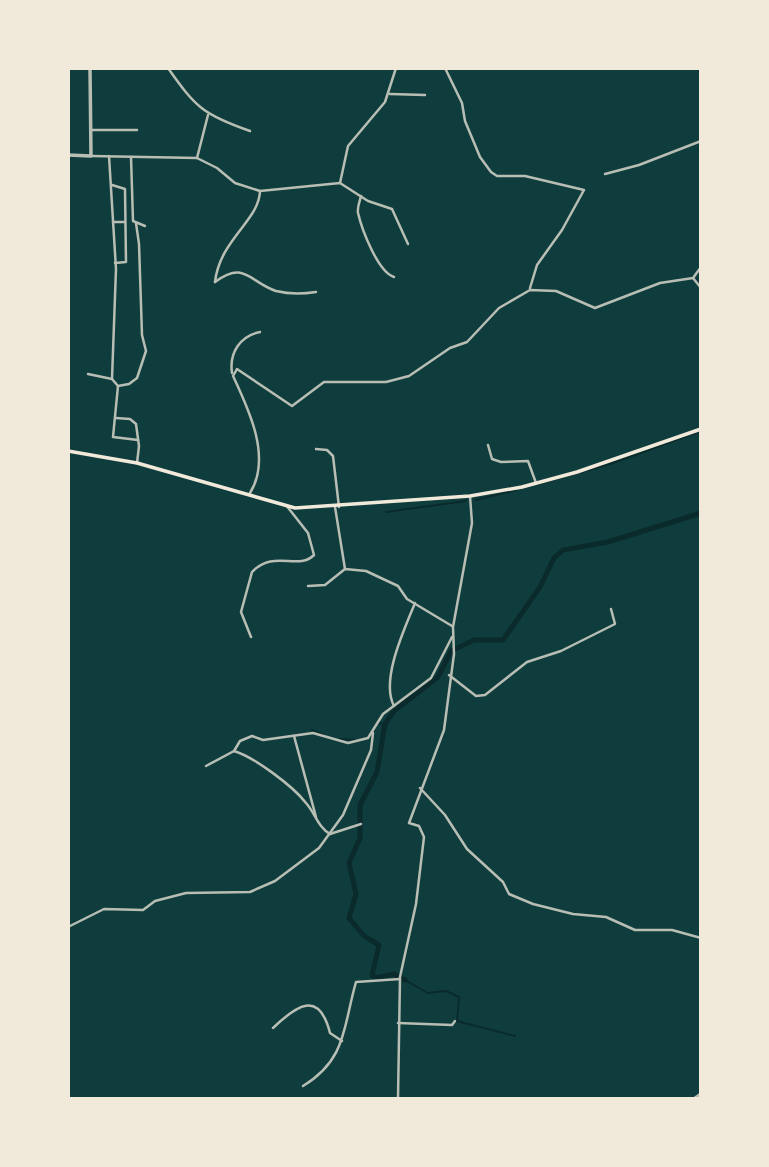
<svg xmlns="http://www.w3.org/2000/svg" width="769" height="1167" viewBox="0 0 769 1167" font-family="Roboto,sans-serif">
<rect width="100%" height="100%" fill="#0f3d3e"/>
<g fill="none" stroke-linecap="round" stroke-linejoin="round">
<g stroke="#0a2a2b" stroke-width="2">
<polyline points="538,484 610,464 701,431"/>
<polyline points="476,500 516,490"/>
<polyline points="386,512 466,501"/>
<polyline points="378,723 385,724"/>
<polyline points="312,730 324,735"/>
<polyline points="340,739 355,740"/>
<polyline points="405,980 428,993 446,991 459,997 457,1021 515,1036"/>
</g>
<polyline stroke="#0a2a2b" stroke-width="5" points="405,980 394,974 375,978 372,975 379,945 364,936 349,918 356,894 349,863 360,838 360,805 377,772 385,724 394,711 438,677 451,651 474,640 503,640 540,587 554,558 563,550 608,542 701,513"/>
<g stroke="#b8beb3" stroke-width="2.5">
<path d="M 168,68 C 196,108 204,115 250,131"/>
<polyline points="445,68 462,103 465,121 480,157 491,172 497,176 525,176 584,190 562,230 537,265 530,288"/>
<polyline points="390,94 425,95"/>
<polyline points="91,130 137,130"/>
<polyline points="91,156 197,158 217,168 235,183 260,191 340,183 368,201 392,209 408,244"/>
<polyline points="109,156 116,269 112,379"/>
<polyline points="131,157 133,221 145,226"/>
<polyline points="197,158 208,115"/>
<polyline points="605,174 639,165 701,141"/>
<polyline points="340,183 348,146 385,102 396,68"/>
<polyline points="112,185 125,189 126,262 115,263"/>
<path d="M 361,196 C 360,201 357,207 358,213 C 362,230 378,272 394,277"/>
<polyline points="113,222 125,222"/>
<polyline points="693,278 701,288"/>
<path d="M 215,282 C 245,260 249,282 276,291 C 288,294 303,294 316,292"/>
<path d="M 215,282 C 220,239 259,221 260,191"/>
<path d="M 232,373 C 229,353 240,336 260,332"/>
<polyline points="88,374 112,379 118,386 113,437 138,440"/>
<polyline points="118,386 129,384 137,378 146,351 142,335 139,244 136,223"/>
<polyline points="116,418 130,419 136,424 139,446 137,463"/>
<polyline points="488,445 492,459 501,462 528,461 536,483"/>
<polyline points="316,449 327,450 333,456 339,507"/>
<path d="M 250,493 C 272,458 249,410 233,376 L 237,369 L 292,406 L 324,382 L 386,382 L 409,376 L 450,348 L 467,342 L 499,308 L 530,290 L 556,291 L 595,308 L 660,283 L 693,278 L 701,267"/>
<polyline points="335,507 345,569"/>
<polyline points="308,586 325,585 345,569 366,571 398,586 407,599 452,626"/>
<path d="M 251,637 L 241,612 L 252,572 C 274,549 298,571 314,555 L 308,533 L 286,505"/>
<polyline points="449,675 476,696 485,695 527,662 561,651 615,624 611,609"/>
<path d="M 394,706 C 380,680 405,628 415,603"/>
<polyline points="294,736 316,817"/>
<polyline points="234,751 240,741 252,736 263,740 313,733 348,743 368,738 383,714 431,678 452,637"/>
<path d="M 206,766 L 234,751 C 254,757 293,786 306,803 C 315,813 318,827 330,834"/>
<polyline points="420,788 445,815 467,849 503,882 509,894 533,904 573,914 606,917 635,930 672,930 701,938"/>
<polyline points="330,834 361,824"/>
<polyline points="68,927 104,909 143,910 155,901 186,893 250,892 275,881 319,848 343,815 371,750 373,733"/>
<polyline points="398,1023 452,1025 455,1021"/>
<path d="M 273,1028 C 296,1006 319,989 330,1033 L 342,1041"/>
<path d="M 303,1086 C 347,1059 343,1027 356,982 L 400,979"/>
<polyline points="398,1099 400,977 416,904 424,837 419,826 409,823 444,730 454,654 453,627 472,523 470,496"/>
</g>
<g stroke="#b8beb3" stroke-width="3.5">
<polyline points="68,155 91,156 90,68"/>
<polyline points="694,1099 701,1094"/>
</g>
<polyline stroke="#f1e9da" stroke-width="3.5" points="68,451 137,463 295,508 470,496 522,487 577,472 701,429"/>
</g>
<rect width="769" height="1167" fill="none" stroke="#f1e9da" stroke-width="140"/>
</svg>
